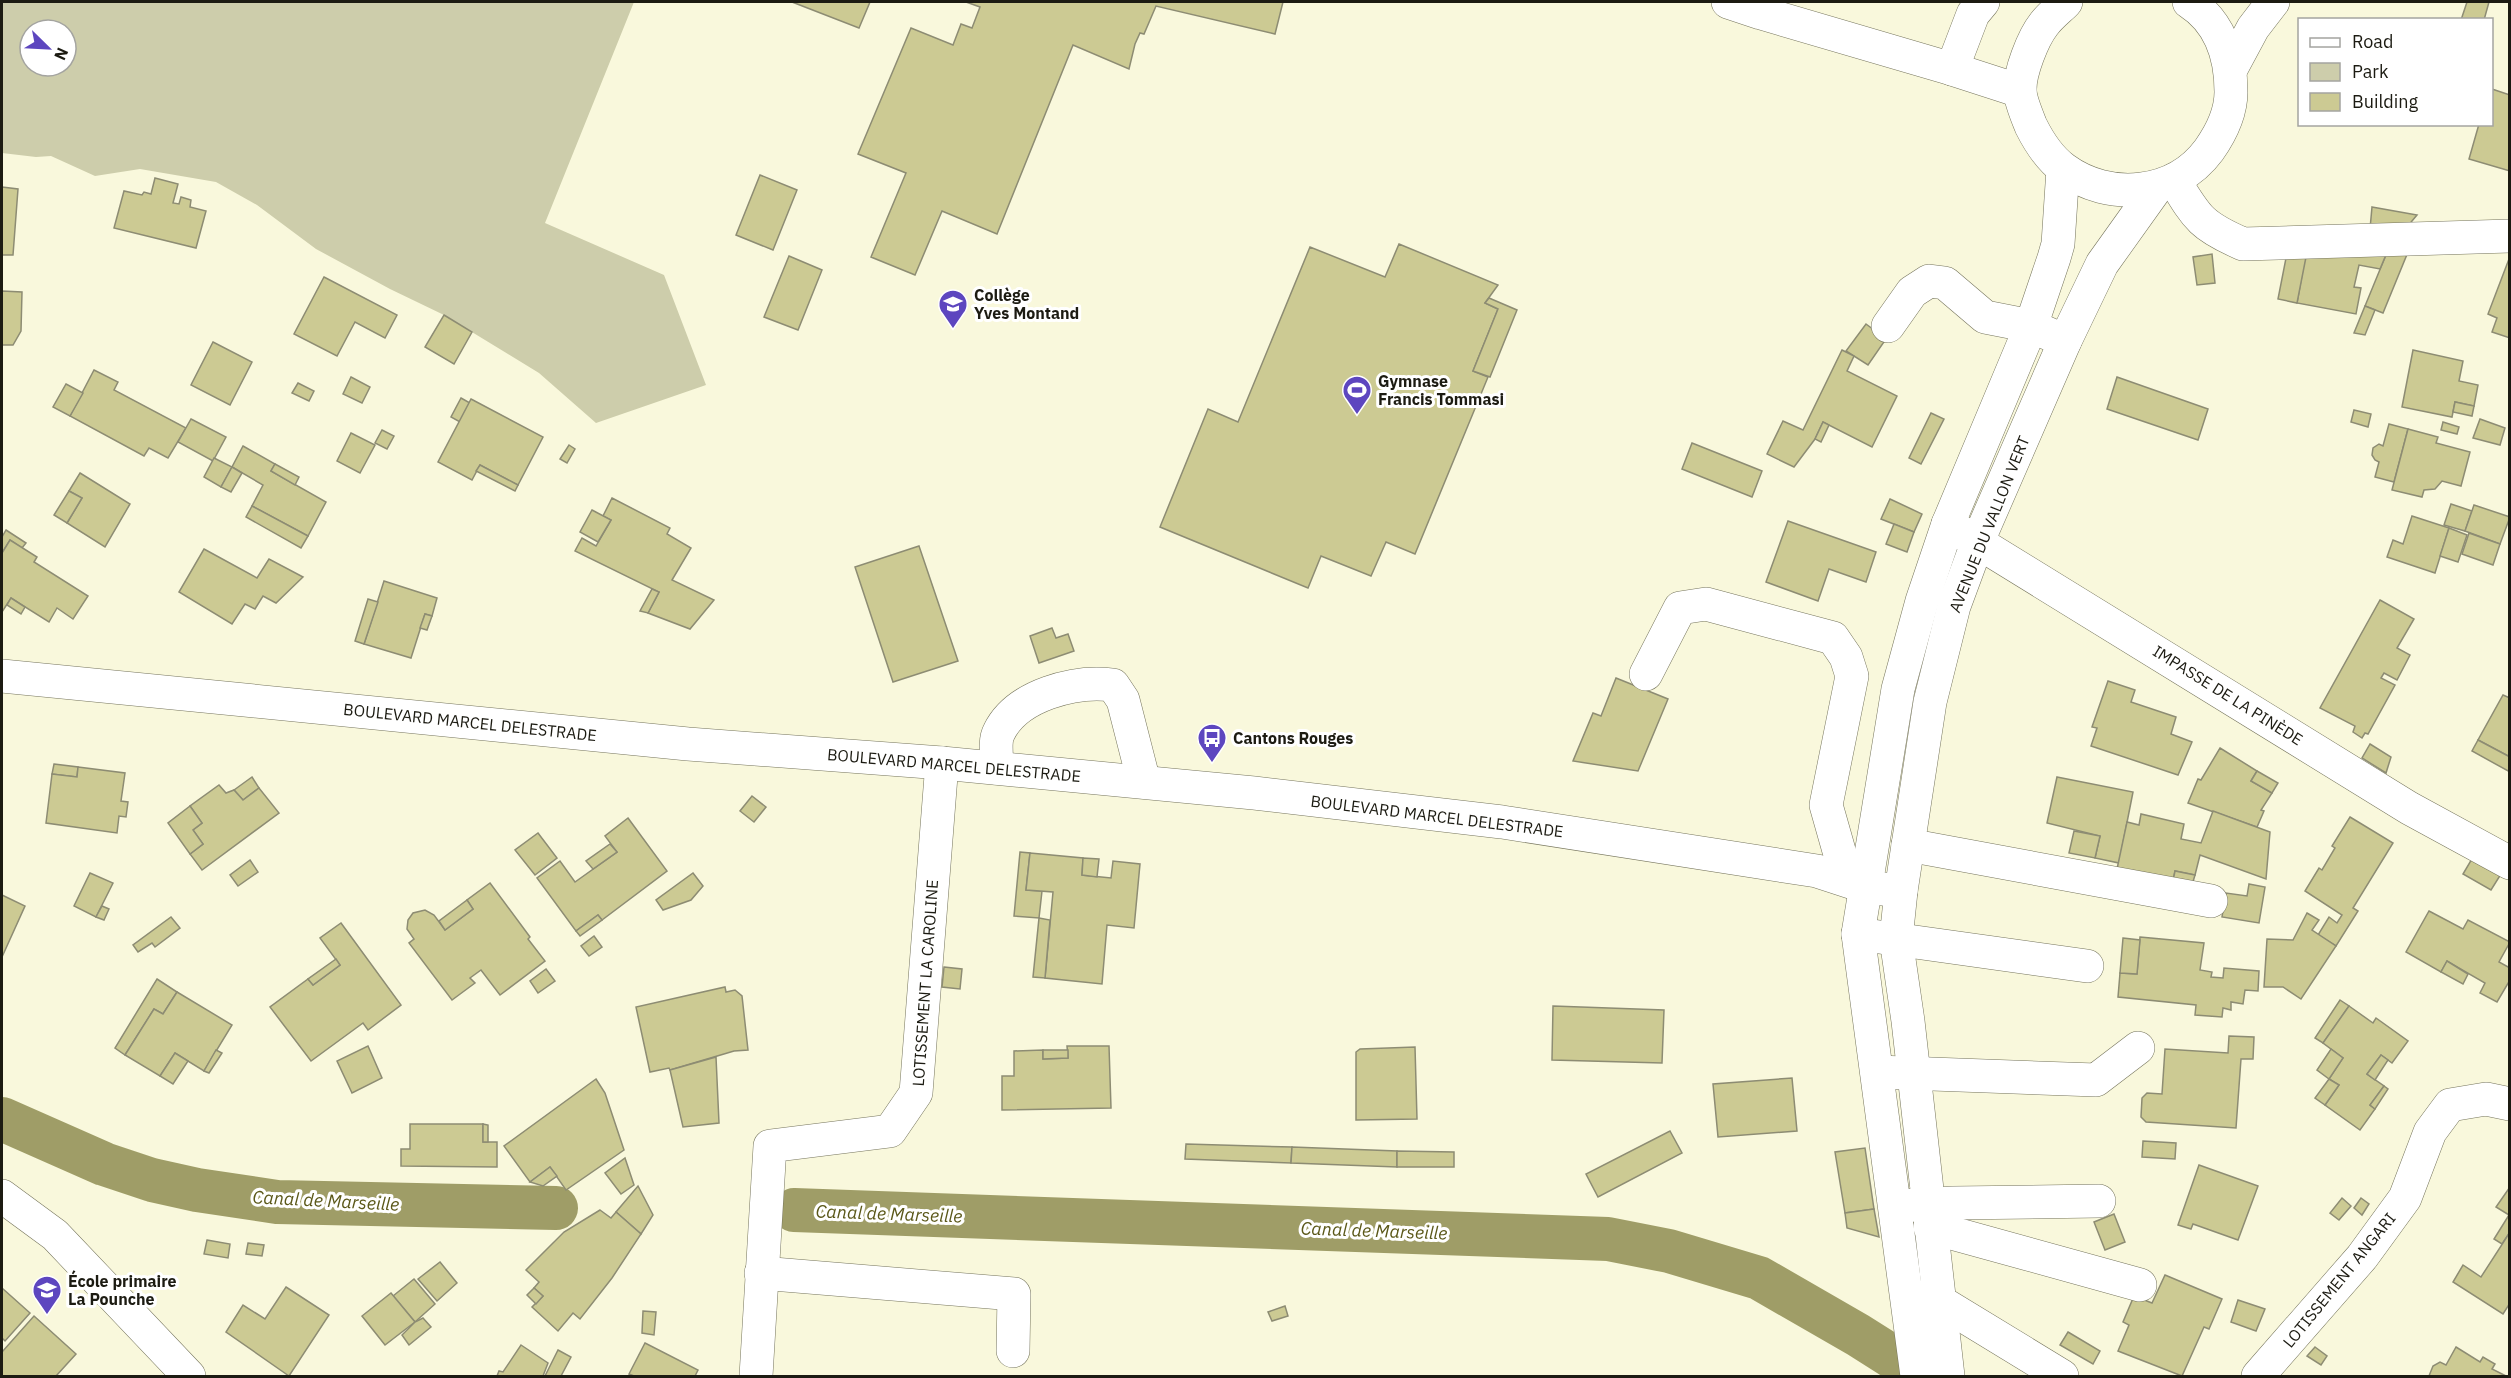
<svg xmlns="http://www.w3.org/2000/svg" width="2511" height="1378" viewBox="0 0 2511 1378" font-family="'IBM Plex Sans',sans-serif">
<rect width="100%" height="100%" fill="#f9f8dc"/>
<path fill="#cdcdab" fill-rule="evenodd" d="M 2,2 L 634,2 L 545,223 L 664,275 L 706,385 L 596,423 L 539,373 L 444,315 L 390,289 L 316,249 L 257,205 L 216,182 L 140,169 L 95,176 L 51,156 L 36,157 L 2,153 ZM 30,30 L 66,30 L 66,66 L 30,66 Z"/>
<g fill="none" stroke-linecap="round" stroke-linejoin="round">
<g stroke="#9f9d67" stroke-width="44">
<polyline points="2,1119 104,1164 152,1180 197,1190 277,1202 556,1208"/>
<polyline points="794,1210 1608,1239 1669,1251 1759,1278 1858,1335 1923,1376"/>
</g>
</g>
<g fill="#ccca93" stroke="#8d8c73" stroke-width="1.5">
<polygon points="792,2 870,2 859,28"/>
<polygon points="966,2 1283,2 1275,34 1156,6 1144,34 1140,33 1135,44 1129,69 1073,45 997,234 942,211 915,275 871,257 906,173 858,154 911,28 953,45 961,24 972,28 980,7"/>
<polygon points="2467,2 2489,2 2484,20 2461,20"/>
<polygon points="2492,89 2510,95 2510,171 2469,159 2479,124 2492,124"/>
<polygon points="760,175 797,190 773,250 736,235"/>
<polygon points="155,178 178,184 173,203 179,204 181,197 191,200 190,207 206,211 196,248 114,228 124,191 142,195 144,192 151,194"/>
<polygon points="2,187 18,189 13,255 2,255"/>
<polygon points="2372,207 2417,215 2407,227 2370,229"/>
<polygon points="1399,244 1498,285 1485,303 1498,309 1473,371 1488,377 1415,554 1386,542 1371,576 1321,556 1308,588 1160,527 1208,409 1238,422 1310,247 1385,277"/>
<polygon points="2388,250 2408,252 2383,313 2365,306"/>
<polygon points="2388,250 2380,269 2359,265 2354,287 2361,288 2356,314 2297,303 2306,252"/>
<polygon points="2287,253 2306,257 2297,303 2278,299"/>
<polygon points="2212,254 2215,283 2197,285 2193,257"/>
<polygon points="789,256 822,270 798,330 764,317"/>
<polygon points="2509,259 2510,259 2510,338 2492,332 2497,318 2488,314"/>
<polygon points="324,277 397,315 385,338 355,322 337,356 294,334"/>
<polygon points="2,291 22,292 21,331 13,345 2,345"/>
<polygon points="1489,298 1517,310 1490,377 1473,371 1498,309 1485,303"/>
<polygon points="2365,306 2375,310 2365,335 2354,333"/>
<polygon points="444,315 472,332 454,364 425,347"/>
<polygon points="1866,324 1886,339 1868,365 1846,351"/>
<polygon points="213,342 252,362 230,405 191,385"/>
<polygon points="1842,350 1854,356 1847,371 1897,396 1872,447 1823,422 1815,439 1794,467 1767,454 1783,421 1803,430"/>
<polygon points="2413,350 2463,361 2459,381 2478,385 2474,406 2455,402 2452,417 2402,407"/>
<polygon points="94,370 118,382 114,390 186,428 168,458 149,448 144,456 70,416"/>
<polygon points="351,377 370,387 362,403 343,394"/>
<polygon points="2117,377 2208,409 2198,440 2107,409"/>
<polygon points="298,383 314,391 309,401 292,393"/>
<polygon points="66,384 83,393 70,416 53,407"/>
<polygon points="461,398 470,403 460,422 451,417"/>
<polygon points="471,399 543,437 518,485 480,465 472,480 438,462"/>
<polygon points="2455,402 2474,406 2472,416 2453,412"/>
<polygon points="2354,410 2371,414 2368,427 2351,422"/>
<polygon points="1931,413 1944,419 1921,464 1909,458"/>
<polygon points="191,419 226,437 213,461 178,442"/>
<polygon points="2480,419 2505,428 2500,445 2473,438"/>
<polygon points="1823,422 1829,425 1821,442 1815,439"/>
<polygon points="2443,422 2459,427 2457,434 2441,430"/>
<polygon points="2389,424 2408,429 2394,482 2375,477 2379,462 2375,460 2372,455 2373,448 2379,444 2383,446"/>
<polygon points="2408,429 2438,437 2436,443 2470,452 2461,486 2442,481 2435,489 2424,490 2422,497 2392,490"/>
<polygon points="382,430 394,436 387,449 375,443"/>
<polygon points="351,433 375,445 360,473 337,461"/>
<polygon points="1692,443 1762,471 1752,497 1682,469"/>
<polygon points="569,445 575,449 567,463 560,459"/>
<polygon points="243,446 275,464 271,471 326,502 308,536 252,506 263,485 232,467"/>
<polygon points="214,458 232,467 221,487 204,477"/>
<polygon points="275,464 299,477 295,485 271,471"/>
<polygon points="480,465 518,485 515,491 476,471"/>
<polygon points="232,467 242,473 231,492 221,487"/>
<polygon points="80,473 130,504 105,547 67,523 82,498 69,491"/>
<polygon points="69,491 82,498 67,523 54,515"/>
<polygon points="612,498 670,528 667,534 691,548 672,580 714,600 690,629 648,613 659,592 575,551 582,538 596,546 611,520 603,516"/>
<polygon points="1890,499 1922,514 1914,532 1881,519"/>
<polygon points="2451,504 2472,511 2465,531 2444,525"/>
<polygon points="2474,505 2510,517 2500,544 2465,531"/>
<polygon points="252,506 308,536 301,548 246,517"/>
<polygon points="592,510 611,520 598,542 580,532"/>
<polygon points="2412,516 2449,528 2435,573 2387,557 2393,540 2403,544"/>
<polygon points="1788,521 1876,552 1866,582 1829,569 1818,601 1766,582"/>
<polygon points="1894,524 1914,532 1907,552 1886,544"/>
<polygon points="2449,528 2467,535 2458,562 2440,556"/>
<polygon points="6,530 26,543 22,548 10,540 2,553 2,537"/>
<polygon points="2469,533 2500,544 2493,565 2462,554"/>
<polygon points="10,540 37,557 34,562 88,596 73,619 57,608 49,622 11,598 2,612 2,553"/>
<polygon points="919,546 958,661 893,682 855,567"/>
<polygon points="204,549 257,578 269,559 303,577 276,603 263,596 255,609 245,604 232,624 179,592"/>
<polygon points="384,581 437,598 432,616 425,614 411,658 364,644"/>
<polygon points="652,589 659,592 648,613 640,611"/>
<polygon points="11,598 25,607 21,614 7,605"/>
<polygon points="368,599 378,602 364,644 355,641"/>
<polygon points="2380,600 2414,619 2397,648 2410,655 2397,680 2384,673 2381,678 2395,685 2368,734 2365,733 2362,738 2353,732 2355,726 2320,708"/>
<polygon points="425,614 432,616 427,630 420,628"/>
<polygon points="1052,628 1056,638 1068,634 1074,651 1039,663 1030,636"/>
<polygon points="1616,678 1668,699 1638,771 1573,761 1593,713 1601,716"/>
<polygon points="2108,681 2135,690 2131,702 2176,717 2171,734 2192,742 2178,775 2091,746 2097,728 2092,727"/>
<polygon points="2503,695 2510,698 2510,757 2478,740"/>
<polygon points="2478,740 2510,757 2510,772 2472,751"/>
<polygon points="2370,744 2391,757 2386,773 2362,758"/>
<polygon points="2220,748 2257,771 2251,781 2272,793 2261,810 2264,811 2257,827 2188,803 2198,779 2201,780"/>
<polygon points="54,764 78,767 77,777 52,774"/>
<polygon points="78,767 125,773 121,801 128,802 126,817 119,816 117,833 46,823 52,774 77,777"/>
<polygon points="2257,771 2278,783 2272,793 2251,781"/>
<polygon points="252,777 259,788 243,800 234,790"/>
<polygon points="2057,777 2133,792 2119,863 2095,858 2100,836 2047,823"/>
<polygon points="219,785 226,793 234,790 243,800 259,788 279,813 202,870 190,854 203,844 193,830 202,823 190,806"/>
<polygon points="752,796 766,807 754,822 740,811"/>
<polygon points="190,806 202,823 193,830 203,844 190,854 168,823"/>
<polygon points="2213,811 2270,832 2266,879 2200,855 2195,875 2175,871 2173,881 2117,869 2127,822 2139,825 2141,814 2184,824 2181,839 2201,843"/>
<polygon points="2350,817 2393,843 2353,908 2358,911 2336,946 2318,935 2329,917 2337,923 2342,915 2305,891 2319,868 2322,870 2335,848 2332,846"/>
<polygon points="628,818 667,871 602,920 598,915 576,931 537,878 560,861 575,882 617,852 605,836"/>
<polygon points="2074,831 2100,836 2095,858 2069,853"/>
<polygon points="538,833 557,858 535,875 515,850"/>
<polygon points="610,844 617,852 593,869 586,861"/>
<polygon points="1020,852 1030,853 1026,890 1042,891 1039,918 1014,916"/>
<polygon points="1030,853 1083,858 1082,875 1111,878 1113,861 1140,864 1134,928 1107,925 1102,984 1045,978 1053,892 1026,890"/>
<polygon points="2473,857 2501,874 2491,890 2463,874"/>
<polygon points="1083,858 1099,859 1097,877 1082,875"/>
<polygon points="250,860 258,872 238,886 230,875"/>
<polygon points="2175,871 2195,875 2192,885 2173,881"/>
<polygon points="90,873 113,883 96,917 74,906"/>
<polygon points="693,873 703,886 691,900 663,910 656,900"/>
<polygon points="490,883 530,937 528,939 545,961 500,995 481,970 470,978 475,983 452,1000 409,943 414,939 407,929 408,920 413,913 425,910 434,915 445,930 473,909 467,900"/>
<polygon points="2249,884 2265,887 2259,923 2222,917 2226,893 2247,896"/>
<polygon points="2,895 25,906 2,957"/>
<polygon points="467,900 473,909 445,930 439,921"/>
<polygon points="102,906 109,909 104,920 96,917"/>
<polygon points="2429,911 2463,929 2468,920 2510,942 2499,962 2510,968 2510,980 2497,1002 2480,993 2485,983 2447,961 2441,972 2406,952"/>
<polygon points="2307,913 2319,920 2312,930 2336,946 2301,999 2283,987 2264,987 2267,939 2293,940"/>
<polygon points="598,915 602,920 580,936 576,931"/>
<polygon points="171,917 180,928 155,947 152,943 138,952 133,945"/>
<polygon points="1039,918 1050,920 1045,978 1033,977"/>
<polygon points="341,923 401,1005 368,1030 363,1023 311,1061 270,1007 308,979 313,985 340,965 320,938"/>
<polygon points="594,936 602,947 589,956 581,946"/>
<polygon points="2140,937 2204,943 2200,970 2212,972 2211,977 2223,978 2224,968 2259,971 2258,991 2245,990 2243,1004 2231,1002 2231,1010 2223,1008 2222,1017 2195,1015 2196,1005 2118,997 2120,973 2137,974"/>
<polygon points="2123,938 2140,940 2137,974 2120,973"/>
<polygon points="336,959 340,965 313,985 308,979"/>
<polygon points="2447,961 2468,974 2463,984 2441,972"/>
<polygon points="944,967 962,969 960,989 942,987"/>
<polygon points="546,969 555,981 538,993 530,981"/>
<polygon points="157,979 177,992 163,1014 154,1009 125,1055 115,1048"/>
<polygon points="725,987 726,992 735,990 742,996 748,1050 734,1051 670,1070 669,1068 650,1072 636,1007"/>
<polygon points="177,992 232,1025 204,1071 175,1053 160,1076 125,1055 154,1009 163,1014"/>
<polygon points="2340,1000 2349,1006 2323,1043 2315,1038"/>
<polygon points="1553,1006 1664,1010 1662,1063 1552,1060"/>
<polygon points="2349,1006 2373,1023 2376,1018 2408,1041 2392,1063 2381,1055 2367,1074 2384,1086 2370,1105 2375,1109 2360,1130 2325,1105 2339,1085 2329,1079 2343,1058 2323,1043"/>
<polygon points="2229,1036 2254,1037 2253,1059 2241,1059 2236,1128 2146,1122 2141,1117 2142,1098 2147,1093 2162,1094 2165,1049 2228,1053"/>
<polygon points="368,1046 382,1078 352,1093 337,1061"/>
<polygon points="1067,1046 1109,1046 1111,1108 1002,1110 1002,1076 1014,1076 1014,1051 1043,1050 1043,1059 1068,1058"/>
<polygon points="1415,1047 1417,1119 1356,1120 1356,1052 1360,1049"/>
<polygon points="2331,1049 2343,1058 2329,1079 2317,1070"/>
<polygon points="216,1050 222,1053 209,1073 204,1071"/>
<polygon points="1043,1050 1068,1050 1068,1058 1043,1059"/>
<polygon points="175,1053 188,1061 173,1084 160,1076"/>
<polygon points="2381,1055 2388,1060 2375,1080 2367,1074"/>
<polygon points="716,1057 719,1123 683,1127 670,1070"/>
<polygon points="1792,1078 1797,1131 1718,1137 1713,1084"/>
<polygon points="596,1079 605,1093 624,1150 566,1190 550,1167 530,1182 504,1146"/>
<polygon points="2329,1079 2339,1085 2325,1105 2315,1098"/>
<polygon points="2384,1086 2388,1089 2375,1109 2370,1105"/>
<polygon points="410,1124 483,1124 483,1142 497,1142 497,1167 401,1166 401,1149 410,1149"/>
<polygon points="483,1124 488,1125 488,1142 483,1142"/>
<polygon points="1670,1131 1682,1153 1598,1197 1586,1174"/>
<polygon points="2143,1141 2176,1143 2175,1159 2142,1157"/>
<polygon points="1186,1144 1292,1147 1291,1163 1185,1159"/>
<polygon points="1292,1147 1397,1151 1397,1167 1291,1163"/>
<polygon points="1865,1148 1874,1209 1845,1213 1835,1152"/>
<polygon points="1397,1151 1454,1152 1454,1167 1397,1167"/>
<polygon points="625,1158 634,1185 621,1194 605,1173"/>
<polygon points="2199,1165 2258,1186 2238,1240 2193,1224 2191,1229 2178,1225"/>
<polygon points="550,1167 557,1176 543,1186 530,1182"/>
<polygon points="638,1186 653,1215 641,1234 616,1212"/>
<polygon points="2510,1187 2510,1214 2509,1215 2496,1207"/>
<polygon points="2342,1198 2351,1206 2339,1220 2330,1213"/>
<polygon points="2361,1198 2369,1204 2362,1215 2354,1208"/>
<polygon points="1874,1209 1879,1237 1847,1228 1845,1213"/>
<polygon points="600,1210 611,1218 616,1212 641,1234 612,1278 580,1319 573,1313 558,1331 532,1307 543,1296 534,1288 539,1282 526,1270 564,1232"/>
<polygon points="2114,1214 2125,1242 2105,1250 2094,1222"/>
<polygon points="2509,1215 2510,1232 2502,1244 2494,1239"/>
<polygon points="2510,1232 2510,1303 2503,1314 2453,1282 2463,1265 2481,1277"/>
<polygon points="207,1240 230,1244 228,1258 204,1254"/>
<polygon points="248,1243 264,1245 262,1256 246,1254"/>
<polygon points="440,1262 457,1283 437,1301 418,1279"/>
<polygon points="2165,1275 2222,1299 2209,1329 2204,1327 2182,1376 2118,1351 2129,1325 2123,1322 2134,1296 2152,1303"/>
<polygon points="414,1279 435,1304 415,1322 393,1296"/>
<polygon points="286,1287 329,1315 289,1376 226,1332 243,1305 265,1319"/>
<polygon points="2,1288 30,1313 5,1341 2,1338"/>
<polygon points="534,1288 543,1296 536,1304 527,1295"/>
<polygon points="391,1293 415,1322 385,1345 362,1316"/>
<polygon points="2238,1300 2265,1309 2256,1331 2231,1322"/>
<polygon points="1285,1306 1288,1316 1272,1321 1268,1312"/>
<polygon points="643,1311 656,1312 654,1335 642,1333"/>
<polygon points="34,1316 76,1354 56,1376 2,1376 2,1352"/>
<polygon points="423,1318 431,1327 409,1345 402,1335 415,1322"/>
<polygon points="2068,1332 2100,1351 2093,1364 2060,1345"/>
<polygon points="645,1343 698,1370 695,1376 634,1376 629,1374"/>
<polygon points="521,1345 548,1363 543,1376 497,1376 499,1371 503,1372"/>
<polygon points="2315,1347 2327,1356 2321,1365 2307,1356"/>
<polygon points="2456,1347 2480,1362 2483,1357 2495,1364 2492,1369 2506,1376 2429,1376 2433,1366 2440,1362 2446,1365"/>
<polygon points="558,1350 571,1357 561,1376 545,1376"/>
</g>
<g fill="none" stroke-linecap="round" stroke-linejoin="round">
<g stroke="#76755d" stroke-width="34">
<g id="minor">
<polyline points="1728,2 1761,13 1952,69 2020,91"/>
<polyline points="1952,69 1973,14 1983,2"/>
<path d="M 2174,180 C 2197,218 2201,226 2243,244 L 2510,236"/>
<polyline points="1888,326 1912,292 1929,281 1945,283 1985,317 2031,326 2065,341"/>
<polyline points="1948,524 2409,808 2510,863"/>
<polyline points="1646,674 1680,608 1706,604 1833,638 1846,657 1852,676 1826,805 1847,879"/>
<polyline points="2,676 688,744 942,763 1254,793 1502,822 1817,871 1866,887 1901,891"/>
<path d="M 997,768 C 997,758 994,741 999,732 C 1017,695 1075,680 1113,685 L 1123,700 L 1144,782"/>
<polyline points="1908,845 2211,901"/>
<polyline points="1858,934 2087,966"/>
<polyline points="1877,1072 2096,1080 2138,1048"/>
<polyline points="2,1196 55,1235 189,1376"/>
<polyline points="1899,1206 1953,1203 2099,1201"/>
<polyline points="1930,1227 2140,1285"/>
<polyline points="761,1273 1014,1294 1013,1351"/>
<polyline points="1918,1299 1939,1301 2062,1376"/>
<polyline points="756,1376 770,1146 890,1131 916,1093 942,763"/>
<polyline points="2258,1376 2362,1257 2405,1198 2430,1132 2450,1105 2486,1099 2510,1104"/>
</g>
</g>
<g stroke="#76755d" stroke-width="34">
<g id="major">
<path d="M 2066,2 C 2059,9 2050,16 2044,24 C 2033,38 2019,73 2020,92 C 2021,102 2027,116 2031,126 C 2039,142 2049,158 2064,169 C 2109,202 2175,196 2209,150 C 2221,133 2231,113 2231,92 C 2231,57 2220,22 2189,2"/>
<polyline points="2231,69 2253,28 2273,2"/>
<polyline points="1917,1376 1858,934 1898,689 1922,601 1948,524 2031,326 2054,258 2058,244 2063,169"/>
<polyline points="1948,1376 1908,1021 1896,939 1901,891 1930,702 1954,606 1978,541 2065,341 2102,264 2157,187"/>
</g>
</g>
<use href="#minor" stroke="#fff" stroke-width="33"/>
<use href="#major" stroke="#fff" stroke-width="33"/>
</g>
<defs>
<g id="school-pin" transform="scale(1.5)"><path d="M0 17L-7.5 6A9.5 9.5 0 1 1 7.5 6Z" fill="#5d46bf" stroke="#fff"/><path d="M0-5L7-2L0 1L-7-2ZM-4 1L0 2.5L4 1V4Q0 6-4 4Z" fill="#fff"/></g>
<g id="stadium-pin" transform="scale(1.5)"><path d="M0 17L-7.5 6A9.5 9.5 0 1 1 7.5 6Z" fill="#5d46bf" stroke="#fff"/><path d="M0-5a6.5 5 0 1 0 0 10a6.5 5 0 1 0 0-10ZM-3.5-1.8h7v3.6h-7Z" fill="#fff"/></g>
<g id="bus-pin" transform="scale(1.5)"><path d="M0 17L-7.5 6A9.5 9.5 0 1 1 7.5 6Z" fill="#5d46bf" stroke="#fff"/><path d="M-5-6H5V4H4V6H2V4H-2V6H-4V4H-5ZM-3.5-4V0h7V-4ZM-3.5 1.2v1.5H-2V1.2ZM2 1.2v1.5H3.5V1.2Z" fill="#fff"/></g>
</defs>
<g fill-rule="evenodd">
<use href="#school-pin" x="953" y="304"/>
<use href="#stadium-pin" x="1357" y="390"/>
<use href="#bus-pin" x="1212" y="738"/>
<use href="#school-pin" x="47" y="1290"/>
</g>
<g text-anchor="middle" stroke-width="6" stroke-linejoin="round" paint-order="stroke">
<g font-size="16" font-weight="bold" fill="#1c1b12" stroke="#fff" text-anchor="start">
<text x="974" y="301">Collège<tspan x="974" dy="18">Yves Montand</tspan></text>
<text x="1378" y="387">Gymnase<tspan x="1378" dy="18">Francis Tommasi</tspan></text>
<text x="1233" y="744">Cantons Rouges</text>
<text x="68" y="1287">École primaire<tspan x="68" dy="18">La Pounche</tspan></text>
</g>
<g font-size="16" fill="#1c1b12" stroke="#fff">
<text transform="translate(1989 524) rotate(-68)" y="6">AVENUE DU VALLON VERT</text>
<text transform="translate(2228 695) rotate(32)" y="6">IMPASSE DE LA PINÈDE</text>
<text transform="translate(470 722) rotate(6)" y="6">BOULEVARD MARCEL DELESTRADE</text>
<text transform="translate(954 765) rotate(5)" y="6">BOULEVARD MARCEL DELESTRADE</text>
<text transform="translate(1437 816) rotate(7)" y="6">BOULEVARD MARCEL DELESTRADE</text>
<text transform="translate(925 983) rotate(-86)" y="6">LOTISSEMENT LA CAROLINE</text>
<text transform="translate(2339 1280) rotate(-51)" y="6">LOTISSEMENT ANGARI</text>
</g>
<g font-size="18" font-style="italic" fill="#5b5819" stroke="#fff">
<text transform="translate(326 1201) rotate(3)" y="6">Canal de Marseille</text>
<text transform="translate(889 1214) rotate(2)" y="6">Canal de Marseille</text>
<text transform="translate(1374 1231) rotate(2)" y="6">Canal de Marseille</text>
</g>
</g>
<rect width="2511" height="1378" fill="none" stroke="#1c1b12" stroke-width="6"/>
<rect x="2298" y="18" width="195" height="108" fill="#ffffff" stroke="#a4a4a0" stroke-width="1.5"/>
<rect x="2310" y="38" width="30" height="9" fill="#ffffff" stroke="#a4a4a0" stroke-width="1.5"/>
<text x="2352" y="48" font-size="18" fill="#1c1b12">Road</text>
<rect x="2310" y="63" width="30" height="18" fill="#cdcdab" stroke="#a4a4a0" stroke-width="1.5"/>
<text x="2352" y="78" font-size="18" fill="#1c1b12">Park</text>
<rect x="2310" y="93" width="30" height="18" fill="#ccca93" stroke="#a4a4a0" stroke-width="1.5"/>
<text x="2352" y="108" font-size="18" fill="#1c1b12">Building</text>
<g transform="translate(48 48) rotate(114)"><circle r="28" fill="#ffffff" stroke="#a4a4a0" stroke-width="1.5"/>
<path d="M0-4.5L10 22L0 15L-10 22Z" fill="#5d46bf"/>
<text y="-9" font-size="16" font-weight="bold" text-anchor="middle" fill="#1c1b12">N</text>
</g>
</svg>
